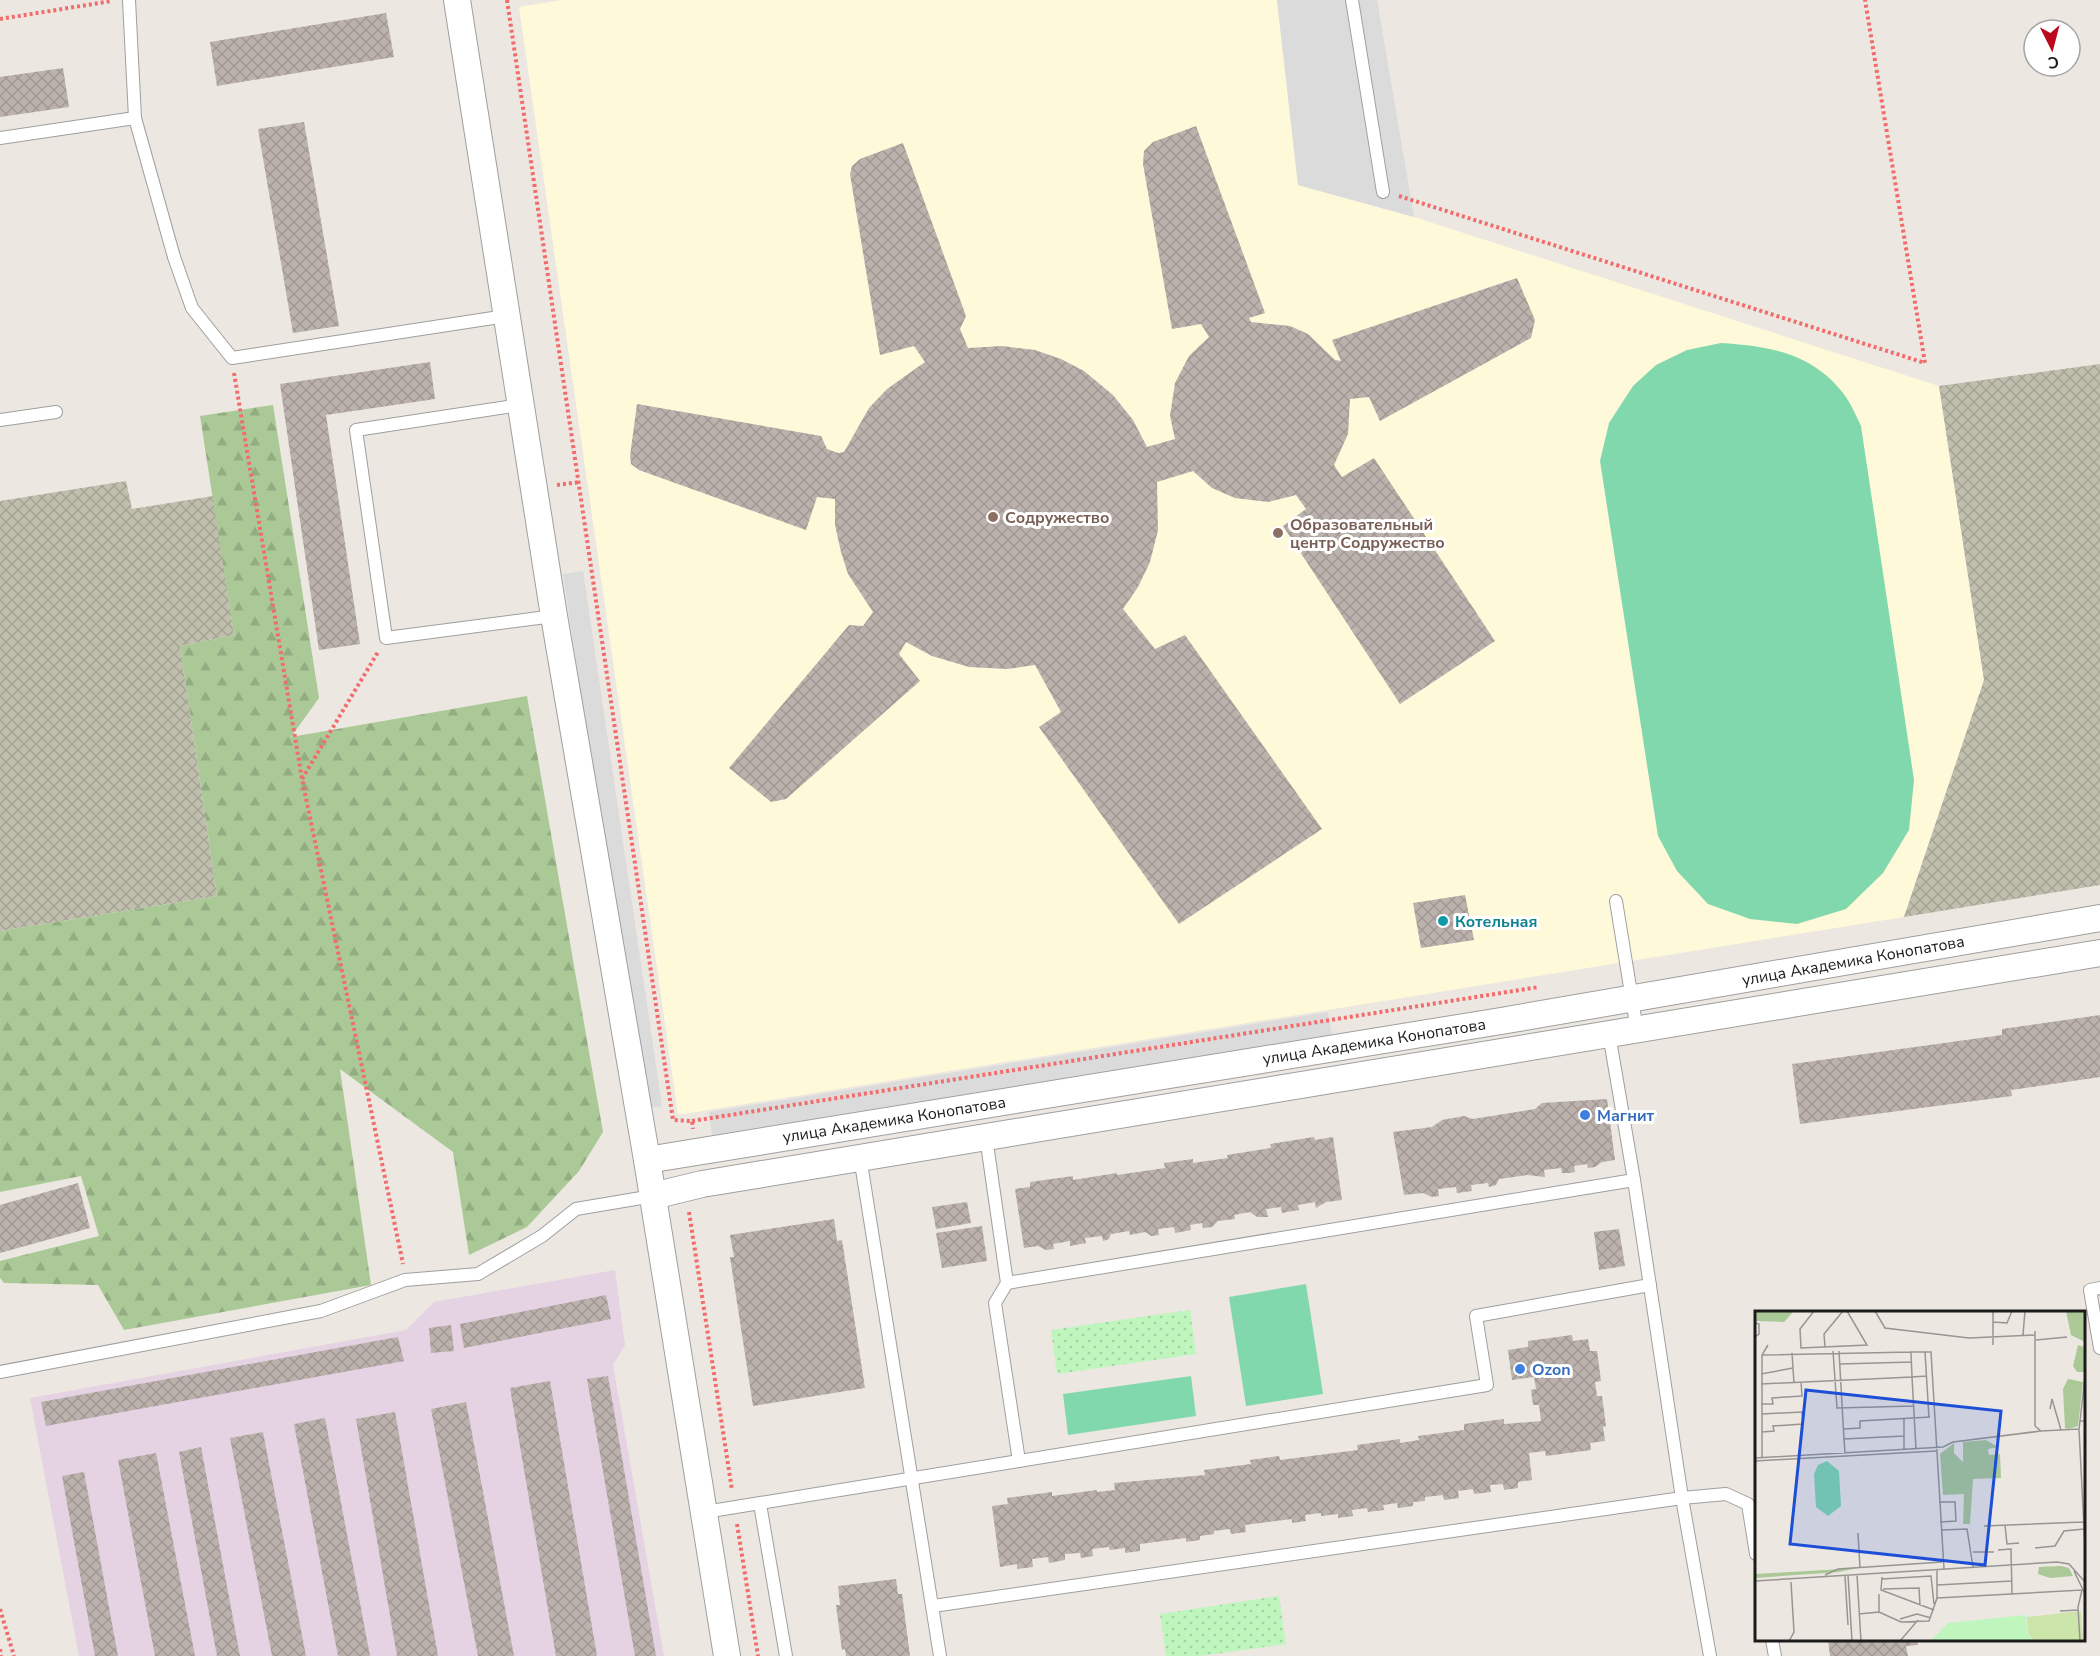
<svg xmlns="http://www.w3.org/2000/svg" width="2100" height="1656" viewBox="0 0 2100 1656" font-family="'Nunito Sans',sans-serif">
<defs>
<pattern id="construction-cross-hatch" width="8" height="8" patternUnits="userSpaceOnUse" patternTransform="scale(1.5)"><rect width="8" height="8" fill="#c0bead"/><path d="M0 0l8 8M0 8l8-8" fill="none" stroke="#a4a394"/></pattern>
<pattern id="forest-firs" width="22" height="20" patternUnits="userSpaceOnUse" patternTransform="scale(1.5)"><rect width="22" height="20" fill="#abc997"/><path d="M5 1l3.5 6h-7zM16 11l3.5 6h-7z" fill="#93ac82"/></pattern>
<pattern id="park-dots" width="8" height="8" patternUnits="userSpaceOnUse" patternTransform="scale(1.5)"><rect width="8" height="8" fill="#bff6be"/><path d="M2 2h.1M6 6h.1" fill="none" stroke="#a4d2a3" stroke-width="1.8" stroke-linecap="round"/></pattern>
<pattern id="building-cross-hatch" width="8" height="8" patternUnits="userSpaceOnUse" patternTransform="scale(1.5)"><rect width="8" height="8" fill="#bcb2ad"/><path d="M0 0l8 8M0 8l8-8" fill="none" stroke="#a19894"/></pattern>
</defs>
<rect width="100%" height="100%" fill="#ece7e1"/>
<polygon fill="#e5d3e3" points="615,1270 625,1345 613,1365 664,1656 79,1656 30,1398 406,1330 434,1302"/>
<polygon fill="#fdf9d9" points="562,0 1277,0 1298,185 1414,217 1939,386 1984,680 1904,917 678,1115 519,7"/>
<g fill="url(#construction-cross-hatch)">
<polygon points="2100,364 2100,885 1904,917 1984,680 1939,386"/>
<polygon points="126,481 132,509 213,496 234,635 180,646 217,896 0,931 0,501"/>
</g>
<polygon fill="url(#forest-firs)" points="273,405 319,698 291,737 527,696 603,1132 579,1171 527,1227 469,1255 453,1152 340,1069 371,1285 124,1330 98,1285 4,1283 0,1278 0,1261 99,1236 81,1176 0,1192 0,931 217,896 180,646 234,635 200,416"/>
<g fill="url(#park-dots)">
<polygon points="1190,1310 1196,1354 1057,1374 1051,1330"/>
<polygon points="1279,1596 1286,1644 1200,1656 1166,1656 1160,1614"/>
</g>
<g fill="#82d8ad">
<path d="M 1721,343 C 1769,346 1812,353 1843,393 C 1851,403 1856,416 1861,426 L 1914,780 L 1909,830 L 1883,873 L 1846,909 L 1797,924 L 1750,919 L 1708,904 L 1677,871 L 1658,836 L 1600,461 L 1609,423 L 1633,386 L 1656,365 L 1687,350 Z"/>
<polygon points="1306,1284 1323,1394 1246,1406 1229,1297"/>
<polygon points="1191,1376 1196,1416 1068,1435 1063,1394"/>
</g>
<g fill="#dbdbdb">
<polygon points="1277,0 1377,0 1414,217 1298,185"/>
<polygon points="583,571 662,1106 643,1109 563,574"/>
<polygon points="1328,1012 1332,1035 712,1135 709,1112"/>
</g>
<g fill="url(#building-cross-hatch)">
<polygon points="386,13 394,57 217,86 210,42"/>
<polygon points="63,68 69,107 0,117 0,77"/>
<polygon points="304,122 339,326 293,333 258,129"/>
<polygon points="1196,126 1265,313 1249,318 1251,322 1290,326 1308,334 1335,360 1341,361 1332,340 1517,278 1535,320 1531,338 1380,421 1369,397 1350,399 1348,434 1334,465 1342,477 1374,458 1495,641 1400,704 1283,526 1306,509 1296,495 1268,502 1235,498 1212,488 1193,471 1157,482 1158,530 1150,562 1138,587 1123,609 1155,649 1185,635 1322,829 1179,924 1039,727 1061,712 1035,665 1007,669 969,667 932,656 906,642 899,654 920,681 786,799 771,802 729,768 849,625 863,626 873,612 848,574 841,552 835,525 835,499 817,497 806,530 639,470 631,464 630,456 637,404 821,436 827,449 838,453 844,452 869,408 887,389 925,362 914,346 880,355 850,174 852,166 860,159 903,143 966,316 960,329 968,348 1002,346 1035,350 1061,359 1084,371 1113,395 1133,420 1147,447 1175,439 1170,416 1175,383 1189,356 1209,337 1201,324 1172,329 1143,164 1144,151 1153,142"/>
<polygon points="430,362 435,399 326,415 360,644 319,650 280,384"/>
<polygon points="1465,895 1474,940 1421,948 1413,903"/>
<polygon points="2100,1015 2100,1077 2011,1090 2012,1096 1800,1124 1792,1064 2002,1035 2002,1029"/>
<polygon points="1607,1099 1615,1160 1602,1162 1595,1167 1588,1168 1587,1164 1574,1166 1575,1172 1569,1173 1562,1173 1561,1168 1544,1170 1545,1177 1527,1175 1499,1179 1496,1185 1489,1187 1488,1183 1471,1185 1472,1191 1457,1193 1456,1187 1438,1189 1439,1196 1432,1197 1423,1193 1404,1195 1393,1132 1432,1127 1442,1120 1464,1116 1473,1119 1535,1109 1542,1103"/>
<polygon points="1314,1137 1315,1140 1333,1137 1342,1200 1326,1202 1316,1208 1315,1202 1298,1205 1299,1210 1282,1213 1281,1207 1266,1209 1268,1217 1257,1217 1250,1212 1234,1215 1235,1219 1218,1221 1212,1227 1203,1228 1202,1223 1190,1225 1191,1230 1175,1233 1174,1227 1158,1229 1159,1235 1151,1236 1145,1232 1130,1235 1129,1231 1111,1234 1109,1239 1103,1241 1102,1236 1085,1238 1086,1243 1070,1246 1070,1241 1053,1244 1054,1249 1046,1250 1038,1246 1024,1248 1015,1189 1030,1187 1030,1182 1073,1176 1073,1180 1117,1173 1117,1175 1165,1168 1164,1163 1193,1159 1193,1163 1228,1158 1227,1155 1271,1148 1270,1144"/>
<polygon points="78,1183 90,1228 0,1253 0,1205"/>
<polygon points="967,1202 971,1223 936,1229 932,1207"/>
<polygon points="834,1219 837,1241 842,1240 865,1388 753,1406 730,1257 734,1257 730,1235"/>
<polygon points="982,1226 987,1261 942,1268 936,1233"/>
<polygon points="1619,1229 1625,1266 1599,1270 1594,1232"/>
<polygon points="606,1295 611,1319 464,1348 460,1324"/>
<polygon points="451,1325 454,1351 431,1353 429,1328"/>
<polygon points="1572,1335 1573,1341 1588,1339 1590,1351 1597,1351 1601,1381 1595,1382 1597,1396 1602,1396 1606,1426 1603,1427 1605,1441 1590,1443 1591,1450 1546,1456 1545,1451 1529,1453 1532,1480 1518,1482 1518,1488 1504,1490 1503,1484 1490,1485 1491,1492 1474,1494 1473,1489 1458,1491 1459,1498 1444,1500 1443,1495 1425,1497 1425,1501 1413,1502 1413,1506 1398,1508 1397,1503 1383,1505 1384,1510 1368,1512 1367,1508 1352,1510 1353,1516 1338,1518 1338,1514 1321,1516 1321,1513 1305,1515 1306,1521 1292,1523 1292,1519 1245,1525 1246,1532 1231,1534 1230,1529 1214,1531 1214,1534 1200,1536 1200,1540 1186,1542 1186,1538 1140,1544 1140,1551 1125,1553 1125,1548 1110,1550 1109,1547 1092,1549 1093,1556 1081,1558 1080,1553 1065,1554 1065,1560 1049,1563 1048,1557 1032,1559 1033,1567 1017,1569 1017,1564 1000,1567 992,1506 1008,1504 1007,1498 1052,1492 1052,1496 1097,1490 1097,1492 1115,1490 1114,1483 1205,1475 1204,1470 1251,1464 1250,1460 1279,1456 1280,1460 1358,1450 1357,1445 1400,1439 1400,1443 1419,1440 1418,1436 1464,1430 1464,1424 1504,1419 1504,1424 1541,1421 1539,1405 1533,1405 1531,1390 1536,1389 1534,1377 1512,1380 1508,1350 1528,1347 1528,1341"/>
<polygon points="398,1337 404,1361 46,1426 41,1402"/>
<polygon points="608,1376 656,1656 635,1656 587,1379"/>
<polygon points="550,1381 597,1656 556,1656 510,1388"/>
<polygon points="466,1402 514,1656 478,1656 431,1409"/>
<polygon points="395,1412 438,1656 397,1656 356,1419"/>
<polygon points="325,1418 370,1656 338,1656 294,1424"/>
<polygon points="263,1432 306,1656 272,1656 230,1438"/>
<polygon points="201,1447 240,1656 217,1656 179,1452"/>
<polygon points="156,1453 195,1656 155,1656 118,1460"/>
<polygon points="84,1472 118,1656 95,1656 62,1476"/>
<polygon points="896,1579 898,1594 902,1594 910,1656 846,1656 845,1649 842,1650 836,1605 840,1605 838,1586"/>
<polygon points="1828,1640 1917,1640 1918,1645 1906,1646 1908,1656 1830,1656"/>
</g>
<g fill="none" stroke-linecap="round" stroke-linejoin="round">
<g stroke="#9f9f9f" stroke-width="14">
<g id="lane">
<polyline points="129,0 135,118 174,257 192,308 232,358 506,316"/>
<polyline points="1352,0 1383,192"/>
<polyline points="0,138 135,118"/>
<polyline points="520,405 356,430 386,638 554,616"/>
<polyline points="0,420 56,412"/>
<polyline points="1616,901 1637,1030"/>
<polyline points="986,1137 1007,1283 995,1303 1019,1461"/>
<polyline points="860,1157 940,1656"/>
<polyline points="1634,1180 1682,1498 1710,1656"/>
<polyline points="1007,1283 1634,1180 1609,1034"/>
<polyline points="2100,1288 2090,1290 2100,1348"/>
<polyline points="0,1372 321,1311 405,1280 478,1274 542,1236 576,1209 653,1196"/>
<polyline points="760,1504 786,1656"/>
<polyline points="705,1512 1487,1385 1476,1316 1650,1285"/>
<polyline points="933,1606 1682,1498 1726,1494 1748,1504 1756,1554"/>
<polyline points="1772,1640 1775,1656"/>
</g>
</g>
<g stroke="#9f9f9f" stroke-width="28">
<g id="street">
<polyline points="457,0 554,616 647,1160 727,1656"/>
<polyline points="647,1160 1501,1021 2100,918"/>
<polyline points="653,1196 702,1184 2100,953"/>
</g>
</g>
<g stroke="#f26c6c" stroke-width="4" stroke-dasharray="3 3" stroke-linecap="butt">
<polyline points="507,0 673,1120 692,1121 693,1129"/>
<polyline points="0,19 112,1"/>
<polyline points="1399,196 1925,363 1865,0"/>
<polyline points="234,373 302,779 403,1264"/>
<polyline points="557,485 580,482"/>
<polyline points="302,779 378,652"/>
<polyline points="692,1121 1539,987"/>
<polyline points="689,1212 732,1490"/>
<polyline points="737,1524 758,1656"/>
<polyline points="0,1609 14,1656"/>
<polyline points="0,1649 1,1656"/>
</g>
<use href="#lane" stroke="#fff" stroke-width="12"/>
<use href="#street" stroke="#fff" stroke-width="26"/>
</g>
<g fill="#8d6e63" stroke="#fff" stroke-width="2">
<circle cx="993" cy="517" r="6"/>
<circle cx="1278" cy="533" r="6"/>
</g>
<circle fill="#0f9aa8" stroke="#fff" stroke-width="2" cx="1443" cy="921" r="6"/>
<g fill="#3f7fe0" stroke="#fff" stroke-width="2">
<circle cx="1585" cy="1115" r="6"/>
<circle cx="1520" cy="1369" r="6"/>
</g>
<g text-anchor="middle" stroke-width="6" stroke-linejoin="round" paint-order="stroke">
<g font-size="16" font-weight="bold" fill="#785e54" stroke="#fff" text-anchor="start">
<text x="1005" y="523">Содружество</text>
<text x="1290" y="530">Образовательный<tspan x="1290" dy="18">центр Содружество</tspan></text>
</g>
<g font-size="16" font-weight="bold" fill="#0d838f" stroke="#fff" text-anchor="start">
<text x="1455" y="927">Котельная</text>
</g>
<g font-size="16" fill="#1b1b1b" stroke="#fff">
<text transform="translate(1853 960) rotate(-10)" y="6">улица Академика Конопатова</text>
<text transform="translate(1374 1041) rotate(-9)" y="6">улица Академика Конопатова</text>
<text transform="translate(894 1119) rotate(-9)" y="6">улица Академика Конопатова</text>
</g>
<g font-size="16" font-weight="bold" fill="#366cbe" stroke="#fff" text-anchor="start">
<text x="1597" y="1121">Магнит</text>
<text x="1532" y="1375">Ozon</text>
</g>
</g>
<g transform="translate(1755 1311)">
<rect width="330" height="330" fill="#ece7e1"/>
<path d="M 326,300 L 328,330 L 279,330 L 273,322 L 272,306 Z" fill="#cce5a8"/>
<path d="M 0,0 L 39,0 L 29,11 L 0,10 ZM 311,0 L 330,0 L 330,31 L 316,24 ZM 323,34 L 330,36 L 330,61 L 322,61 L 318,55 ZM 313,68 L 328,71 L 323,115 L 313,118 L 310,117 L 308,78 ZM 231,129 L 243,136 L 233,138 L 234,144 L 245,143 L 246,167 L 218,168 L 215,213 L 208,213 L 209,183 L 188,184 L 185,143 L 199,132 L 199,142 L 208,151 L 208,131 ZM 306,255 L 314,257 L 318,265 L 295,267 L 283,263 L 284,256 ZM 103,257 L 84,261 L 0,267 L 0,263 Z" fill="#abc997"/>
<path d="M 271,304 L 272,322 L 278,330 L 175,330 L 193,312 Z" fill="#bff6be"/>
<path d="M 72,150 L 84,160 L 86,195 L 73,205 L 61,196 L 59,163 L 63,154 Z" fill="#82d8ad"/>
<path fill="none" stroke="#989592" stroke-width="1.5" d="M 59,0 L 45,18 L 46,37 L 112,34 L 92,0M 120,0 L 130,17 L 214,27 L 280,24M 238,0 L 238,34M 238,11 L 252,12 L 257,0M 0,12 L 4,13 L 4,23 L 0,26M 280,20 L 280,115 L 286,120 L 324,118M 268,24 L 270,0M 281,29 L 312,26M 70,36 L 69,23 L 88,0M 78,40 L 82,97 L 159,95M 84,40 L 89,128M 37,42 L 39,72M 7,44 L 156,41M 85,53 L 157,51M 6,63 L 38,57M 6,73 L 157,66 L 156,41 L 170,41M 6,93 L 18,93 L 17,87 L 47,85 L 46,71M 295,98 L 297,88 L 306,119M 7,103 L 47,101 L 48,113 L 18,115 L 19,120 L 7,121M 174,107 L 170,41 L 176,41 L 189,258M 325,110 L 330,66M 330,110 L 325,110 L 324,118 L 330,236M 89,118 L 105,117 L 105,110 L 175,106M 149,138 L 149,108M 161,138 L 157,66 L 172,65M 90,142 L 89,128 L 149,125M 0,147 L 188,136 L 198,131 L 286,120M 7,147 L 7,44 L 13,34M 0,150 L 181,140M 184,191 L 200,191 L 201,210 L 185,211M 250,214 L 252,233 L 264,232M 229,215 L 328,211M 186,219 L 212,218 L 218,256M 103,222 L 105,257M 280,237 L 300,235 L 309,220 L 329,218M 243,239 L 256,238 L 257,283M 218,241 L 239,241M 319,260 L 330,283M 70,264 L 83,258 L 187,251M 93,264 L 97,330M 102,264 L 106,330M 90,265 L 93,314M 127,266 L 126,279 L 179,299M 127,268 L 176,265 L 179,293M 0,270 L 302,251 L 314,253 L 330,271M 182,274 L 257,270M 128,278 L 164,277 L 165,294M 182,287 L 327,279 L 323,296 L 325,330M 305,300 L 323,299M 124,301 L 146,311 L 174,310 L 182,287 L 182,259M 104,303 L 124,301 L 124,283M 145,308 L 162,303 L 176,307M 34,330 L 39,321 L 36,271M 145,330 L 163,309"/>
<path fill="#1d4ed8" fill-opacity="0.15" stroke="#1d4ed8" stroke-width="3" d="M 51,79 L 246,100 L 230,254 L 35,233 Z"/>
<rect width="330" height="330" fill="none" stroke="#1b1b1b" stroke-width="3"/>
</g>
<g transform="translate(2052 48) rotate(174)"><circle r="28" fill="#ffffff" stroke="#a4a4a4" stroke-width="1.5"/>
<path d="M0-4.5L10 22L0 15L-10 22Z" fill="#bb0a1d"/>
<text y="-9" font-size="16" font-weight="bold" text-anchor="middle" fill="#1b1b1b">С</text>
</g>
</svg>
